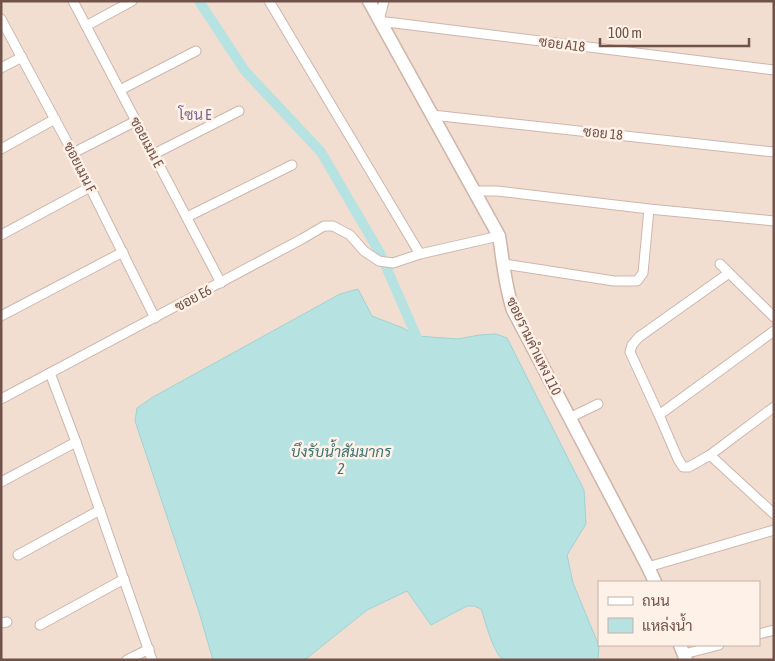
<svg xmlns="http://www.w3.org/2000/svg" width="775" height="661" viewBox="0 0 775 661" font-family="'Asap Condensed',Sarabun,sans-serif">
<rect width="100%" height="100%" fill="#faede1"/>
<path fill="#f2ded0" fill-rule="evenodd" d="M 1,1 L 774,1 L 774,660 L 1,660 ZM 599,582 L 759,582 L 759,645 L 599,645 Z"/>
<path fill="#b7e2e2" stroke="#9ed3d3" d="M 358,289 L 372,316 L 403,328 L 417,336 L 458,339 L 479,335 L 496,334 L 507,338 L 584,490 L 586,524 L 567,555 L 573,583 L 599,646 L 598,660 L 503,660 C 492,650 486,623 481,609 L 474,606 L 467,606 L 431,625 L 407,591 L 367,610 L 307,658 L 302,660 L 213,660 L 199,612 L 135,421 L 137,408 L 153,397 L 340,294 Z"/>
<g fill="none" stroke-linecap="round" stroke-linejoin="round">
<polyline stroke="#b7e2e2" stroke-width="10" points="199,1 245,71 321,152 380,253 418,340 415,347"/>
<g stroke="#cdb6ac" stroke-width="11">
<g id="street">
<polyline points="73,1 221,283"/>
<polyline points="269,1 420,254"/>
<polyline points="1,19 73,153 155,318"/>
<polyline points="379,20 384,1"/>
<polyline points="382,25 385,22 395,23 774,70"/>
<polyline points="86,26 132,1"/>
<polyline points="1,68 22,57"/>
<polyline points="120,90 196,51"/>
<polyline points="432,115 774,152"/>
<polyline points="1,149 55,119"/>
<polyline points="73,153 136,121"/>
<polyline points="154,154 239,111"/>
<polyline points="474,191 497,191 649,209 774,221"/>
<polyline points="187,217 292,165"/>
<polyline points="1,235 90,187"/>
<polyline points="504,264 614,281 637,281 643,273 649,209"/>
<polyline points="720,264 774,317"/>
<polyline points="729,273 639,337 632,345 630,352 659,415 678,459 683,467 689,467 710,455 774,407"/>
<polyline points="1,316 123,252"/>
<polyline points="50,373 76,442 152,660"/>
<polyline points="1,399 302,239 324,226 333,226 350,235 364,251 379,261 393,263 420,254 499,236"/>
<polyline points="659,415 774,331"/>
<polyline points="569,418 598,404"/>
<polyline points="710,455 774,514"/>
<polyline points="1,482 76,442"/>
<polyline points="18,555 100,510"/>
<polyline points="648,567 774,530"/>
<polyline points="1,623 7,622"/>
<polyline points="40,625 124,579"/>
<polyline points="759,634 774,630"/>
<polyline points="684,654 719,645"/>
<polyline points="127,660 149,649"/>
</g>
</g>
<g stroke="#cfb4a9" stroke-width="15">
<g id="secondary">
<path d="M 369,1 L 499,236 C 503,261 505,286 513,310 L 648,567 L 655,582"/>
<polyline points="680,645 686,660"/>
</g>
</g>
<use href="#street" stroke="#fff" stroke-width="9"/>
<use href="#secondary" stroke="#fff" stroke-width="12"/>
</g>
<g text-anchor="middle" stroke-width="5" stroke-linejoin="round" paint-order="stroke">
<g font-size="14" fill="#70524a" stroke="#fef1e7">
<text transform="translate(562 44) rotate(7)" y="5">ซอย A18</text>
<text transform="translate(603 133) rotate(6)" y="5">ซอย 18</text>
<text transform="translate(147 142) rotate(62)" y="5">ซอยเมน E</text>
<text transform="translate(80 167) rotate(63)" y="5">ซอยเมน F</text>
<text transform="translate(193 298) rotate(-28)" y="5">ซอย E6</text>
<text transform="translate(534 346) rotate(64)" y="5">ซอยรามคำแหง 110</text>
</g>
<g font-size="15" fill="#7d6593" stroke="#fef1e7">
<text x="195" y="120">โซน E</text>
</g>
<g font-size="15" font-style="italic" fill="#3f7475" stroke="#fef1e7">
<text x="341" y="457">บึงรับน้ำสัมมากร<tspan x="341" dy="17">2</tspan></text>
</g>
</g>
<rect width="775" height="661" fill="none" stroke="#70524a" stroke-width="5"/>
<rect x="598" y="581" width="162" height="65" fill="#fef1e7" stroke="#c5b1a8"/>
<rect x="608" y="597" width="25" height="8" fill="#ffffff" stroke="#c5b1a8"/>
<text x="642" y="606" font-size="15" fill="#70524a">ถนน</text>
<rect x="608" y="618" width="25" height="15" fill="#b7e2e2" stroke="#c5b1a8"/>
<text x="642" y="631" font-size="15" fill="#70524a">แหล่งน้ำ</text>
<path d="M600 38v8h149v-8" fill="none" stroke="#70524a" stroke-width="2.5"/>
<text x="608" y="38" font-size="15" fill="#70524a" stroke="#fef1e7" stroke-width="4" paint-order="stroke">100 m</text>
</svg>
